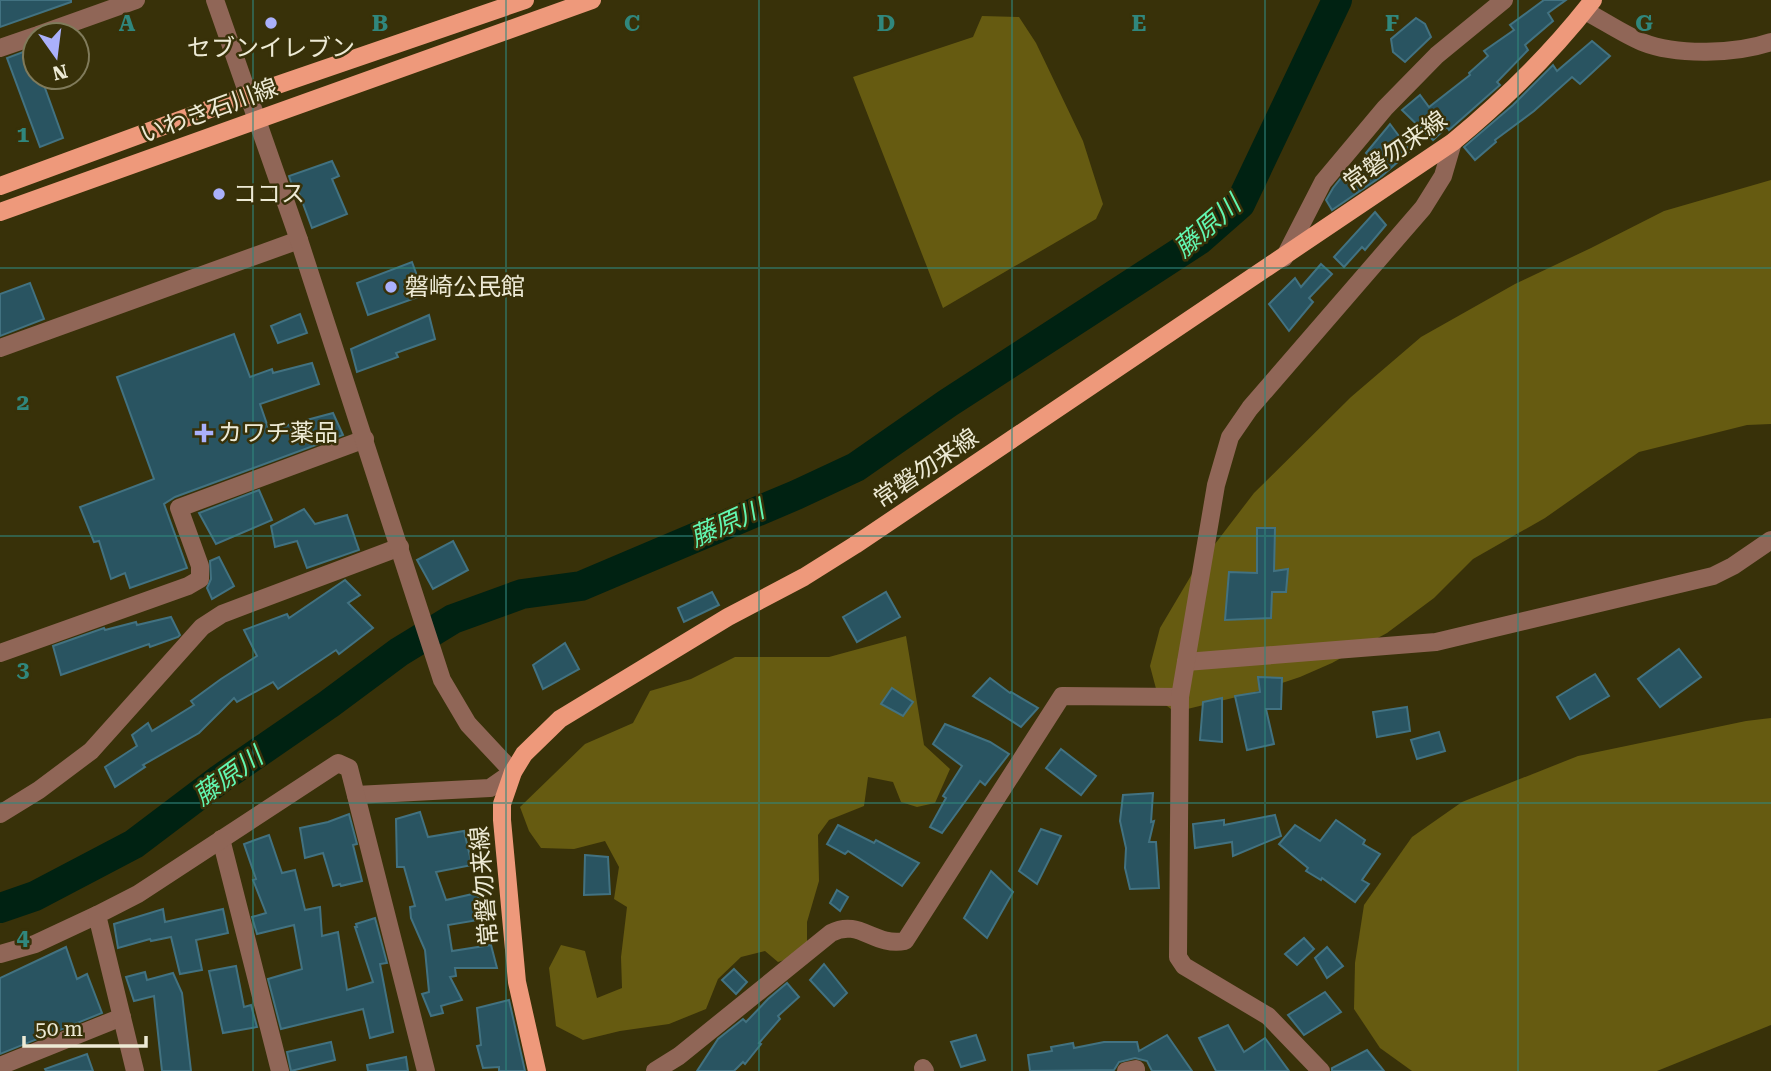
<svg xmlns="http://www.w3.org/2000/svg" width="1771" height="1071" viewBox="0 0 1771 1071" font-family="'Roboto Serif','Noto Sans JP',serif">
<rect width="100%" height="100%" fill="#383109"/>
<g fill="#665b11">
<polygon points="982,16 1019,17 1036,43 1083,141 1103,204 1096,219 943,308 853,77 973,37"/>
<polygon points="1771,180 1771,424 1747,425 1639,452 1545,518 1473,559 1434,598 1387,633 1332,663 1300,677 1249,694 1175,712 1159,700 1150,666 1160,628 1192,574 1254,493 1351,397 1421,337 1515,284 1591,248 1664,211"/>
<polygon points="906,636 924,745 950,769 935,803 917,807 901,802 893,782 868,777 864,806 829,820 818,835 819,881 807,922 807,953 778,962 765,951 741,957 718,979 706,1009 669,1024 620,1031 583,1040 556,1026 549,968 561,945 585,951 597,998 622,988 621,957 627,907 614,899 619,867 605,841 574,849 541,848 529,831 520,807 585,744 633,723 650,691 691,679 735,657 829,657"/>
<polygon points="1771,718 1771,1025 1657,1071 1412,1071 1380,1048 1354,1009 1355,963 1364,905 1412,837 1462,802 1578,756 1746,721"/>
</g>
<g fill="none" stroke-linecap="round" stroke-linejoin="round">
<polyline stroke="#002212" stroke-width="30" points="0,908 35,896 134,844 220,779 329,704 399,652 453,619 522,594 581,586 796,495 856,467 948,403 1199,240 1240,204 1337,0"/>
</g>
<g fill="#295461" stroke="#427281" stroke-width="2">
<polygon points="0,0 71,0 71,2 0,27"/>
<polygon points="1544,0 1566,0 1548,13 1553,21 1525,45 1528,50 1497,82 1500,85 1449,130 1447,127 1433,140 1402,110 1420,95 1429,107 1470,75 1469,73 1488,56 1484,51 1514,30 1510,25"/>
<polygon points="1416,18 1425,24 1431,37 1405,62 1393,52 1391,39"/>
<polygon points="1592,41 1610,56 1580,84 1572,77 1534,111 1495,140 1496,142 1475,160 1464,147 1513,105 1553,65 1557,71"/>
<polygon points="31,49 35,60 35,77 41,77 63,138 40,147 7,58"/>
<polygon points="1390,124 1410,151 1382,176 1332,210 1326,200 1333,188 1341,178 1370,157 1366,153"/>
<polygon points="332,161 339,176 332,179 347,214 312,228 299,193 295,194 289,176"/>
<polygon points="1375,212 1386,225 1365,250 1362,247 1344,267 1334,257"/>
<polygon points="412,262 424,295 368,315 357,283"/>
<polygon points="1321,264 1332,274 1309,298 1313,302 1289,331 1269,304 1295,278 1301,287"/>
<polygon points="30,283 44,319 0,336 0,294"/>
<polygon points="300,314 307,333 278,343 271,326"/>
<polygon points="429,315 435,339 396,353 398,357 357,372 351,349"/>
<polygon points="234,334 250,377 272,369 273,373 312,363 319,384 260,404 269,430 333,413 343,435 175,497 164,504 187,568 130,588 125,573 111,579 99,541 94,542 80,507 154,479 117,377"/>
<polygon points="259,490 272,520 216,544 199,513"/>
<polygon points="304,509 315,524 347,515 359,550 307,568 297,541 275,547 271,526"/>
<polygon points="1257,528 1275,528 1274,571 1288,569 1286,592 1272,592 1271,618 1225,620 1229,572 1257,573"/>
<polygon points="453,541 468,570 433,589 417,560"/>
<polygon points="219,557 234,586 212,599 207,588 211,579 210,561"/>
<polygon points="345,580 360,595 348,603 373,628 339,654 336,650 278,689 273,682 237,702 234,698 199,733 143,765 145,767 115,787 105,767 137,746 132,735 148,723 152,731 194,705 191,701 221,679 257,656 244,630 287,614 289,618"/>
<polygon points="712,592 719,605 684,622 678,608"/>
<polygon points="886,592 900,617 857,642 843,617"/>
<polygon points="171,617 180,635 178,637 150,647 149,644 61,675 53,646 104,628 105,630 136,622 137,625"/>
<polygon points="565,643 579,669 543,689 533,665"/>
<polygon points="1679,649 1701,677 1660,707 1638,679"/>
<polygon points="1595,674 1609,696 1570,719 1557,697"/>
<polygon points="1258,677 1282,678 1281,709 1266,709 1274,744 1247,750 1235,696 1260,692"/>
<polygon points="990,678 1010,693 1011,692 1038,708 1021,727 973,696"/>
<polygon points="892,688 913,702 903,716 881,704"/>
<polygon points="1222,698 1222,742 1200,740 1203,702"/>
<polygon points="1407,707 1410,731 1377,737 1373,712"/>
<polygon points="945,724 990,742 1009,754 985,785 980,781 942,833 930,827 946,798 943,796 962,766 933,744"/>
<polygon points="1439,732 1445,751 1417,759 1411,740"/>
<polygon points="1061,749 1096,776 1081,795 1046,768"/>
<polygon points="1153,793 1151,822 1154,821 1149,842 1156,842 1159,888 1130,889 1125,868 1126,848 1120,821 1123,795"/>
<polygon points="420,812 428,837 464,831 472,865 436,872 446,900 477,893 484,919 448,925 452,951 491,945 497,968 455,968 456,976 450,977 462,1000 441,1006 443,1013 431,1016 422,994 429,992 425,950 411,918 410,907 415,906 404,867 397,867 396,819"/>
<polygon points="349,814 357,844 353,845 362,881 341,886 340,884 333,886 323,853 305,858 300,828 328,822"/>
<polygon points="1275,815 1281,836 1233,856 1232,842 1195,848 1193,824 1224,820 1224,825"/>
<polygon points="1336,820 1365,840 1363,844 1380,854 1362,880 1369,884 1355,902 1322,878 1321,880 1306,871 1308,868 1279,844 1295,825 1320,841"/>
<polygon points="838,825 874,843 876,840 919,863 902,886 848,851 845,854 827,844"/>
<polygon points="1041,829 1061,836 1037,884 1019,871"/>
<polygon points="269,835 282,873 295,870 305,910 320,907 322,936 338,932 347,990 373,982 355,927 357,927 356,924 375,918 387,963 380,964 393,1032 370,1038 363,1009 281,1029 268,979 302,969 294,925 257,934 252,917 266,913 253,880 256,879 244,844"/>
<polygon points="585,855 608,857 610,894 584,895"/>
<polygon points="991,871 1013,892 987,938 964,918"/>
<polygon points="837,890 848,897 840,911 830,903"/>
<polygon points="163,909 165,922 223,909 228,933 196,940 202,970 180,974 171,937 151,941 150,939 118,948 114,924"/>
<polygon points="1304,938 1314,949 1297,965 1285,954"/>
<polygon points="66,947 77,979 87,974 102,1013 0,1054 0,978"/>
<polygon points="1327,947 1343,966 1327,978 1315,958"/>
<polygon points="824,964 847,993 834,1006 810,980"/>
<polygon points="236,966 244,1007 251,1005 257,1027 223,1033 209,971"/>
<polygon points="734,969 747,982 736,994 722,980"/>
<polygon points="145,972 147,980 173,973 182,993 191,1071 162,1071 154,996 134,1001 126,977"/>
<polygon points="787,983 799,997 778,1016 780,1019 759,1043 761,1044 745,1064 743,1062 734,1071 697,1071 718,1039 743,1019 746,1022 768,999"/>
<polygon points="1325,992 1341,1012 1304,1035 1288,1015"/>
<polygon points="509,1000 525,1071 499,1071 499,1067 483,1068 477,1046 481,1045 477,1008"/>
<polygon points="1228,1025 1244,1052 1265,1038 1289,1071 1216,1071 1199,1038"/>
<polygon points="976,1035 985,1060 961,1067 951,1042"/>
<polygon points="1167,1035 1192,1071 1152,1071 1147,1061 1135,1058 1119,1062 1114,1070 1030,1071 1028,1055 1052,1051 1051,1047 1073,1043 1074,1048 1104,1042 1137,1042 1139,1051"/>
<polygon points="331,1042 335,1060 291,1071 287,1052"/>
<polygon points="1367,1050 1384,1071 1332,1071 1332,1068"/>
<polygon points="87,1054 93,1071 46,1071 45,1069"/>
<polygon points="406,1057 408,1071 368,1071 367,1065"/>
</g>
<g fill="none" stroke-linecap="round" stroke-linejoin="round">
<g stroke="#906657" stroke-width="18">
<path d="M 1585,11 C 1604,21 1623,34 1642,42 C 1677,56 1736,54 1771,42"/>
<polyline points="38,35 136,0"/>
<polyline points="0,48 35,36"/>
<polyline points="1284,258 1323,182 1385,108 1437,55 1504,0"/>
<polyline points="0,348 299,240"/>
<polyline points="0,653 188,586 200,579 200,566 179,508 365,439"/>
<polyline points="1186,662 1436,642 1713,576 1733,566 1771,540"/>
<polyline points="356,795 490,788 513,772"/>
<polyline points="0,814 39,790 91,751 202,627 222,614 400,547"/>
<polyline points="221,839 280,1071"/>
<polyline points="0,954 35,944 97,915"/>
<polyline points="0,1066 122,1017"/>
<polyline points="923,1068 925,1071"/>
<polyline points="135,1071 97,915 138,894 338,763 349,768 426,1071"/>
<path d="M 655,1071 L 679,1056 L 831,933 C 860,918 873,947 905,941 L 1062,696 L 1180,697"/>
<polyline points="1126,1071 1136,1069 1136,1071"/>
<polyline points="1321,1071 1268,1016 1184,966 1178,957 1180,697 1216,485 1230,437 1250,408 1423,208 1443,176 1453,142"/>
</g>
<polyline stroke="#906657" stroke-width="18" points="215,0 299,240 442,680 468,724 513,772"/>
<g stroke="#ee997b" stroke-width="18">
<polyline points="0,186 248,95 525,0"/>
<polyline points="0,212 592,0"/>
<path d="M 537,1071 L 517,982 L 502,820 L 502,804 L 513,772 L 524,754 L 560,719 L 728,617 L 804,577 L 855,545 L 1453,142 C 1505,99 1552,53 1593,0"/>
</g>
</g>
<path fill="none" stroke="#30877d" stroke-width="2" stroke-opacity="0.55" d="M 253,0 L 253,1071M 506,0 L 506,1071M 759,0 L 759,1071M 1012,0 L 1012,1071M 1265,0 L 1265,1071M 1518,0 L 1518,1071M 0,268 L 1771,268M 0,536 L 1771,536M 0,803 L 1771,803"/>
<g fill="#aab0fb" stroke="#383109" stroke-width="2.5">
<circle cx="271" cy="23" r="7"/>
<circle cx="219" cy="194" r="7"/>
<circle cx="391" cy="287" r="7"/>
<path d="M200.5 422.5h7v7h7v7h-7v7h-7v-7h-7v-7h7z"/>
</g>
<g text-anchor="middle" stroke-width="5" stroke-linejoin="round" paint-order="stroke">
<g font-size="24" fill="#edead5" stroke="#383109" text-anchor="start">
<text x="271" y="56" text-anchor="middle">セブンイレブン</text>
<text x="233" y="202">ココス</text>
<text x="405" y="295">磐崎公民館</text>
<text x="218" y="441">カワチ薬品</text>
</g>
<g font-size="24" fill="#edead5" stroke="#383109">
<text transform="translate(209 111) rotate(-20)" y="8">いわき石川線</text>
<text transform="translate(1395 151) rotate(-35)" y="8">常磐勿来線</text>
<text transform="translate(926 468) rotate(-34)" y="8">常磐勿来線</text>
<text transform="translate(484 886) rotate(-95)" y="8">常磐勿来線</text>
</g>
<g font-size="26" font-style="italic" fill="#62f7b2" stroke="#383109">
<text transform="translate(1207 226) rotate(-41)" y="9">藤原川</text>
<text transform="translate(727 523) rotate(-24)" y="9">藤原川</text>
<text transform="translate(228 776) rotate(-36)" y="9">藤原川</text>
</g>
</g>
<g font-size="23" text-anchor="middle" font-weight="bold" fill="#30877d" stroke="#383109" stroke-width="5" stroke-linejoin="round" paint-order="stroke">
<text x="127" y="31">A</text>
<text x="380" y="31">B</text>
<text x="632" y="31">C</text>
<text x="886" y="31">D</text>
<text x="1139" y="31">E</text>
<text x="1392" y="31">F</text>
<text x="1644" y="31">G</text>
<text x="23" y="142">1</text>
<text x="23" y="410">2</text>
<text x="23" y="677">3</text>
<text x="23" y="945">4</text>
</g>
<g transform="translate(56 56) rotate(166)"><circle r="33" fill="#383109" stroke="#807b5b" stroke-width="2"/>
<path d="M0-5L12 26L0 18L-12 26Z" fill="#aab0fb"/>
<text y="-10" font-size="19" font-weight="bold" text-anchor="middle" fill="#edead5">N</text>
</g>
<path d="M24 1036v10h122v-10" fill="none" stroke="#edead5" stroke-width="3.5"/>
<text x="35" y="1036" font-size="21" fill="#edead5" stroke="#383109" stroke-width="5" paint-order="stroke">50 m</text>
</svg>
